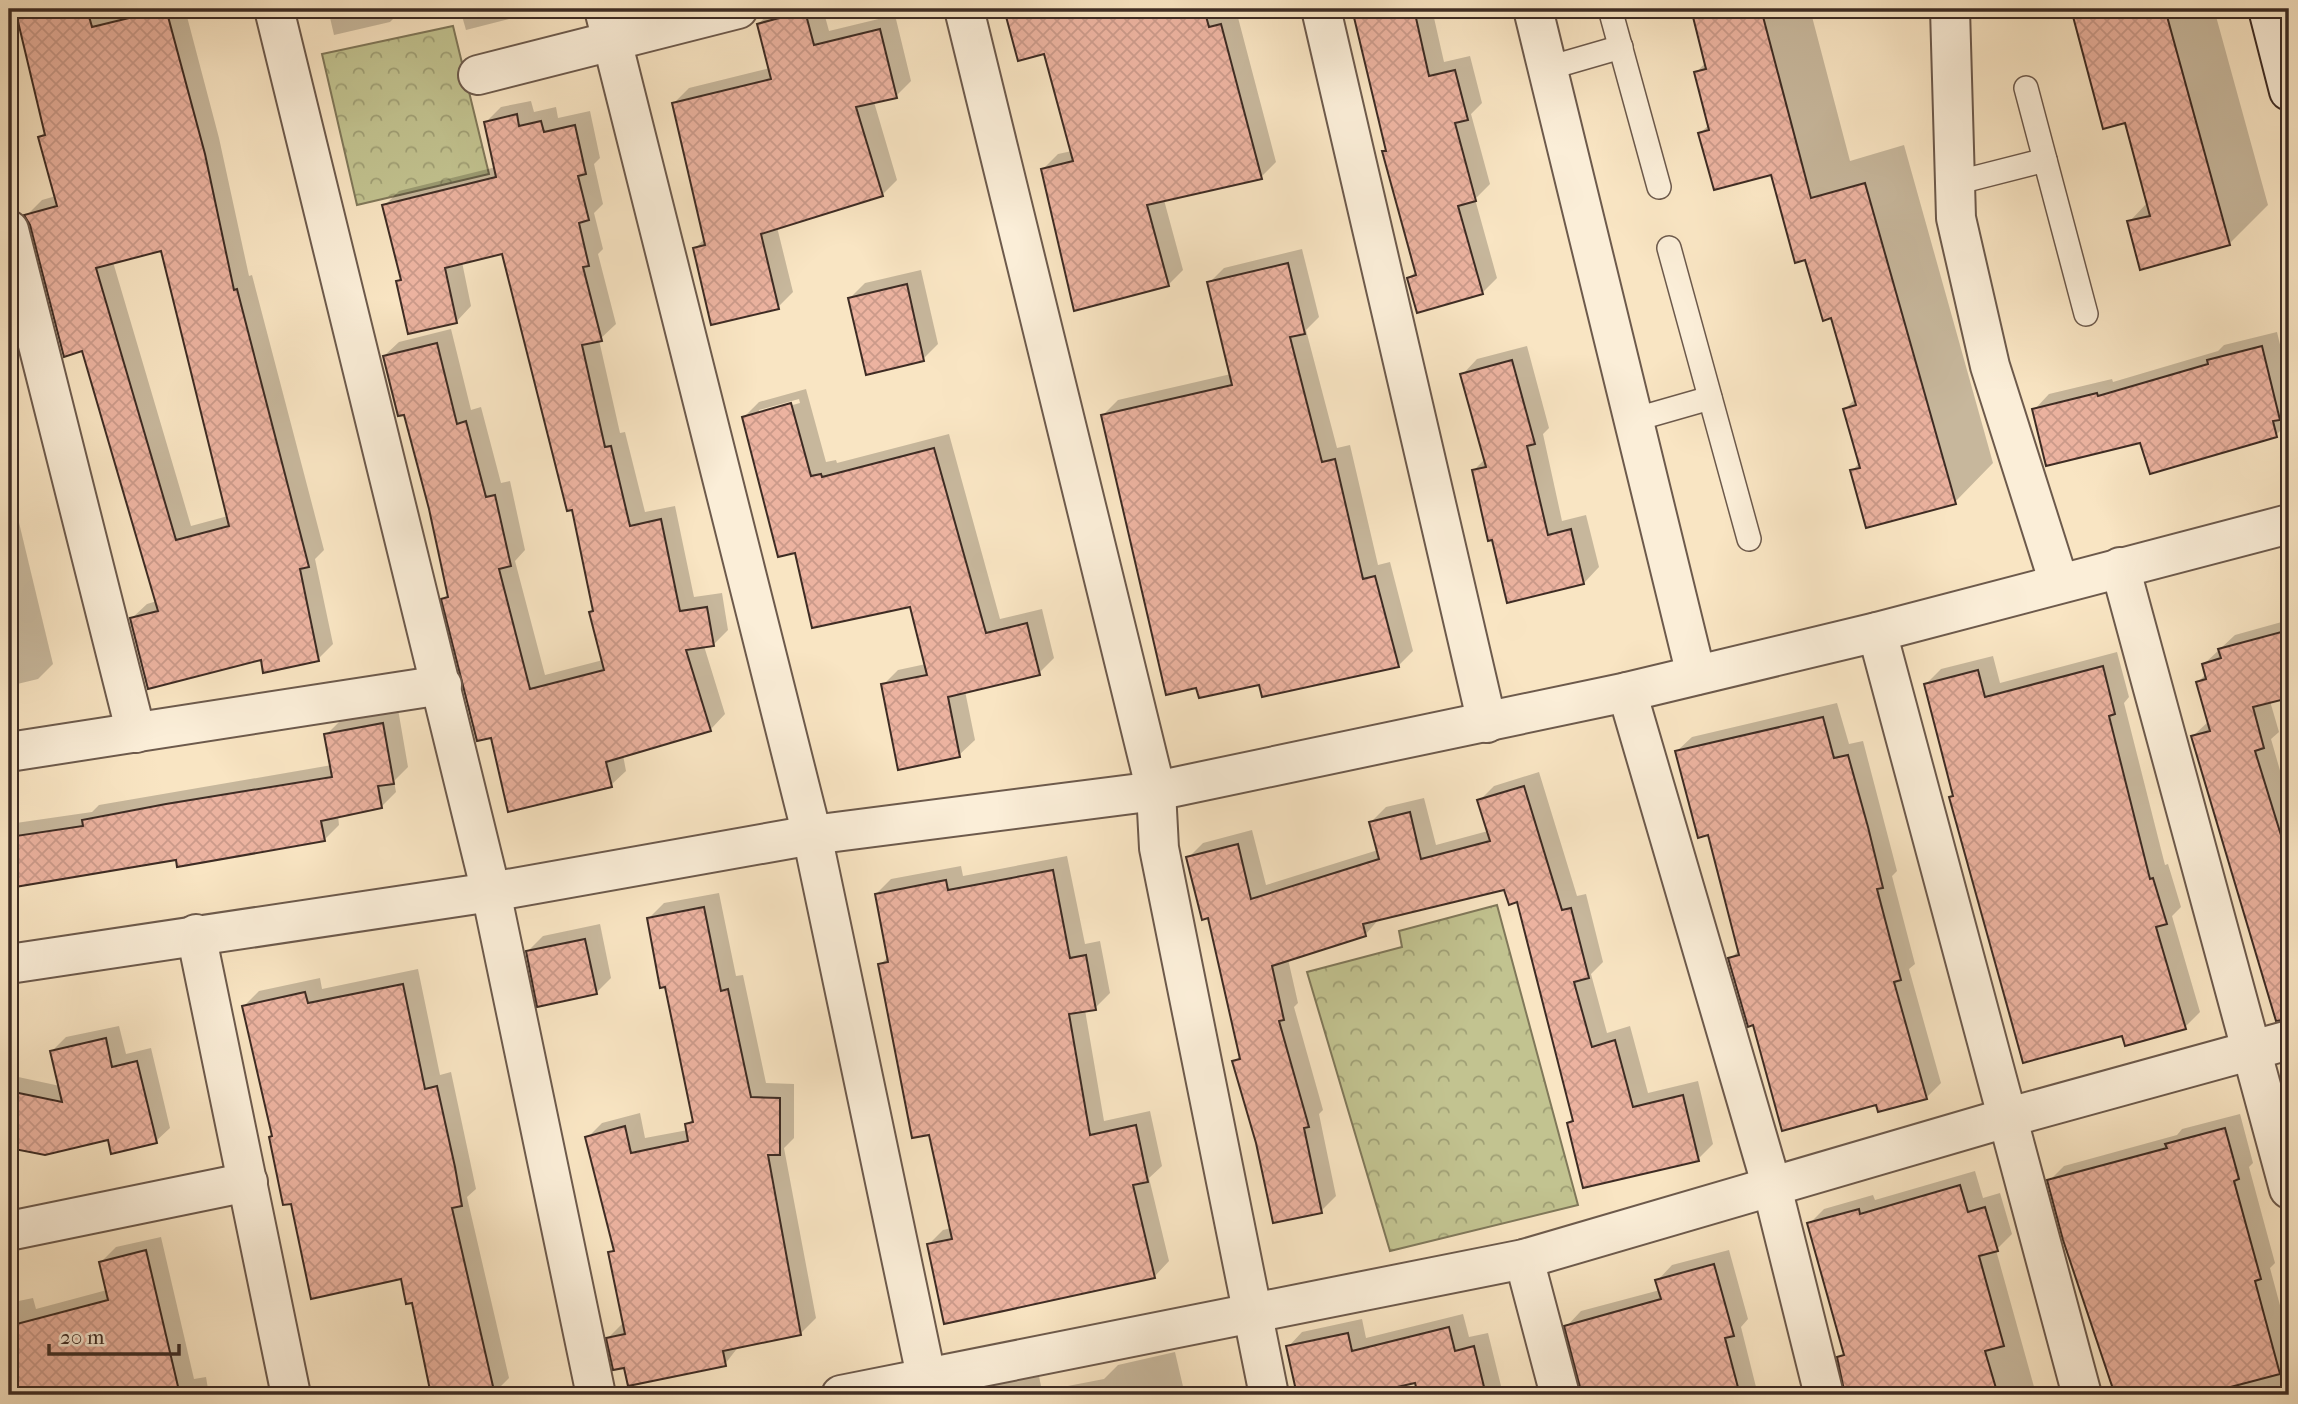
<svg xmlns="http://www.w3.org/2000/svg" width="2298" height="1404" viewBox="0 0 2298 1404" font-family="'IM FELL French Canon',serif">
<defs>
<pattern id="park-crowns" width="20" height="18" patternUnits="userSpaceOnUse" patternTransform="scale(1.75)"><rect width="20" height="18" fill="#c2c390"/><path d="M2 6a3 3 0 1 1 6 0M12 15a3 3 0 1 1 6 0" fill="none" stroke="#9f9f75"/></pattern>
<pattern id="building-cross-hatch" width="8" height="8" patternUnits="userSpaceOnUse" patternTransform="scale(1.75)"><rect width="8" height="8" fill="#ecb3a0"/><path d="M0 0l8 8M0 8l8-8" fill="none" stroke="#cb9a8a"/></pattern>
</defs>
<rect width="100%" height="100%" fill="#f9e5c3"/>
<filter id="stains"><feTurbulence type="fractalNoise" baseFrequency=".00286" numOctaves="4"/><feColorMatrix values="0 0 0 0 .2 0 0 0 0 .09 0 0 0 0 .02 0 0 0 .5 -.17"/></filter>
<radialGradient id="worn" r=".72"><stop offset=".6" stop-color="#630" stop-opacity="0"/><stop offset="1" stop-color="#630" stop-opacity=".3"/></radialGradient>
<g fill="url(#park-crowns)" stroke="#80785a" stroke-width="2">
<polygon points="453,26 489,174 357,205 322,54"/>
<polygon points="1497,905 1578,1205 1390,1251 1307,972 1402,947 1399,931"/>
</g>
<g fill="#0003" fill-rule="evenodd">
<path d="M 17,9 L 185,9 L 219,138 L 249,276 L 252,275 L 324,550 L 315,559 L 333,644 L 318,659 L 262,658 L 131,619 L 147,604 L 157,601 L 84,349 L 27,215 L 42,200 L 56,196 L 40,137 L 46,131 ZM 162,249 L 228,516 L 191,526 L 113,262 Z"/>
<polygon points="328,9 403,9 390,22 334,35"/>
<polygon points="460,9 529,9 521,16 466,30"/>
<polygon points="774,9 808,9 774,17 774,21 823,9 829,31 895,15 911,81 896,96 874,102 897,180 882,195 777,227 793,292 778,307 695,249 705,238 674,103 689,88 770,68 758,24"/>
<polygon points="1006,9 1222,9 1223,13 1236,10 1276,162 1261,177 1164,200 1183,270 1168,285 1043,169 1058,154 1072,151 1045,52 1019,59"/>
<polygon points="1354,9 1432,9 1444,62 1470,56 1482,103 1471,114 1490,184 1475,199 1497,278 1482,293 1409,278 1417,270 1384,152 1387,149"/>
<polygon points="1693,9 1810,9 1850,161 1904,145 1993,463 1955,502 1852,471 1860,462 1845,409 1856,398 1832,316 1772,173 1700,133 1710,124 1696,73 1706,62"/>
<polygon points="2073,9 2214,9 2268,205 2229,244 2129,222 2148,202 2126,120 2105,126"/>
<polygon points="531,101 534,112 556,107 558,118 590,111 600,158 594,164 603,204 594,213 603,249 598,254 616,324 599,340 620,433 625,432 645,512 675,506 694,597 722,593 728,630 713,645 704,646 725,714 711,729 623,755 626,771 611,785 492,736 443,599 449,594 431,509 405,413 384,356 399,342 451,329 471,410 481,407 501,483 510,481 525,550 515,561 545,675 603,660 591,612 594,609 573,508 503,252 462,262 471,306 457,321 398,281 402,277 384,206 399,191 496,167 486,122 501,107"/>
<polygon points="1302,249 1319,317 1306,330 1337,448 1350,445 1378,565 1390,562 1413,651 1398,666 1261,683 1103,415 1118,400 1231,374 1209,283 1224,268"/>
<polygon points="921,270 938,344 923,359 850,298 865,283"/>
<polygon points="2277,332 2289,382 2289,422 2276,435 2141,441 2034,410 2049,394 2112,379 2113,382 2218,351 2224,345"/>
<polygon points="1527,346 1549,428 1543,434 1562,521 1586,515 1599,567 1584,583 1473,471 1485,459 1462,375 1477,359"/>
<path d="M 806,389 L 826,462 L 836,460 L 837,463 L 949,434 L 1000,619 L 1042,609 L 1054,658 L 1039,673 L 965,691 L 975,740 L 959,755 L 883,685 L 898,670 L 926,664 L 911,604 L 797,550 L 744,417 L 759,402 ZM 799,399 L 800,403 L 759,414 L 759,410 Z"/>
<polygon points="9,481 53,664 38,679 9,686"/>
<polygon points="2289,620 2289,696 2270,701 2279,732 2271,739 2289,802 2289,1005 2274,1010 2193,736 2209,721 2198,682 2206,674 2204,664 2235,635"/>
<polygon points="2117,652 2129,697 2124,703 2165,865 2168,864 2181,907 2172,916 2200,1012 2185,1027 2123,1034 1951,797 1954,794 1926,684 1941,669 1993,656 2000,683"/>
<polygon points="1837,703 1849,744 1863,741 1897,871 1892,876 1915,964 1909,969 1941,1083 1926,1098 1877,1103 1754,1023 1730,959 1740,949 1710,833 1677,751 1692,737"/>
<polygon points="398,709 408,767 394,781 396,792 381,807 338,816 339,825 324,840 177,858 9,886 9,824 92,812 99,805 332,765 326,735 341,720"/>
<polygon points="1539,772 1577,896 1586,894 1603,962 1591,974 1607,1033 1630,1026 1648,1093 1698,1081 1713,1144 1698,1159 1569,1123 1574,1118 1518,900 1506,888 1380,918 1365,935 1288,959 1298,1003 1294,1007 1323,1110 1319,1114 1336,1196 1321,1211 1257,1143 1234,1062 1241,1055 1210,916 1188,858 1203,843 1252,830 1266,885 1378,850 1371,822 1386,807 1424,798 1436,845 1488,831 1479,801 1494,786"/>
<polygon points="1067,856 1085,944 1100,941 1110,993 1095,1008 1085,1010 1104,1121 1150,1111 1162,1166 1149,1178 1169,1261 1155,1276 928,1245 943,1230 951,1228 930,1133 880,965 888,957 876,894 891,879 961,866 963,876"/>
<polygon points="719,893 736,976 743,975 766,1083 794,1084 794,1138 784,1148 816,1318 801,1333 739,1346 725,1364 625,1366 608,1338 624,1322 610,1253 615,1247 587,1138 602,1123 640,1113 645,1138 688,1130 687,1125 694,1118 649,918 664,903"/>
<polygon points="600,924 611,978 596,993 528,951 543,936"/>
<polygon points="418,969 440,1075 451,1072 476,1189 467,1197 509,1378 494,1393 481,1395 433,1395 414,1301 402,1277 292,1202 244,1006 259,991 320,978 322,989"/>
<polygon points="119,1026 126,1054 151,1048 170,1128 156,1141 109,1138 45,1153 9,1146 9,1075 60,1086 52,1051 66,1037"/>
<polygon points="2240,1114 2253,1163 2249,1167 2275,1263 2270,1268 2289,1339 2289,1395 2116,1395 2049,1181 2064,1166 2177,1135 2182,1129"/>
<polygon points="1975,1171 1983,1198 2000,1193 2012,1234 1996,1250 2036,1394 2044,1392 2045,1395 1847,1395 1839,1358 1845,1352 1809,1224 1824,1209 1873,1195 1875,1200"/>
<polygon points="161,1237 194,1379 206,1377 209,1395 9,1395 9,1303 33,1298 36,1309 107,1290 101,1262 116,1247"/>
<polygon points="1729,1250 1748,1319 1741,1327 1758,1395 1591,1395 1585,1371 1566,1327 1581,1311 1660,1290 1657,1281 1672,1265"/>
<polygon points="1463,1314 1469,1337 1488,1333 1502,1390 1497,1395 1420,1395 1416,1381 1361,1395 1298,1395 1288,1347 1302,1332 1362,1319 1366,1338"/>
<polygon points="1175,1352 1185,1395 971,1395 979,1388 1039,1376 1042,1391 1104,1379 1118,1365"/>
<polygon points="1224,1388 1226,1395 1190,1395"/>
</g>
<g fill="url(#building-cross-hatch)" stroke="#3e2c24" stroke-width="2" fill-rule="evenodd">
<path d="M 15,9 L 87,9 L 92,27 L 166,9 L 205,154 L 234,290 L 237,289 L 309,567 L 300,569 L 319,661 L 263,673 L 261,660 L 148,689 L 130,618 L 158,611 L 82,351 L 64,357 L 30,225 L 24,215 L 57,206 L 38,137 L 45,135 ZM 161,251 L 229,526 L 176,540 L 96,268 Z"/>
<polygon points="1004,9 1204,9 1209,27 1221,24 1262,179 1147,205 1169,286 1074,311 1041,169 1073,161 1044,54 1018,61"/>
<polygon points="1352,9 1414,9 1429,76 1455,70 1468,120 1455,123 1476,201 1458,206 1483,294 1417,313 1407,278 1416,275 1382,151 1386,151"/>
<polygon points="1691,9 1761,9 1811,198 1865,183 1956,504 1866,528 1850,470 1860,468 1843,409 1856,405 1831,318 1823,321 1805,260 1795,263 1771,175 1714,190 1698,133 1709,130 1694,72 1706,69"/>
<polygon points="2071,9 2165,9 2230,245 2140,270 2127,221 2150,216 2125,123 2103,129"/>
<polygon points="805,11 814,45 880,29 897,98 856,107 883,196 761,234 779,309 711,325 693,248 705,245 672,103 771,79 757,24"/>
<polygon points="517,114 519,126 541,121 544,132 575,125 586,174 578,176 589,220 579,223 589,266 583,267 602,341 582,345 605,447 611,446 630,526 661,519 680,611 707,607 714,646 686,650 711,731 606,762 612,787 508,812 491,738 477,741 441,599 448,597 429,509 404,415 398,416 383,356 437,343 457,424 466,421 486,497 495,495 511,566 499,569 530,689 604,670 589,612 593,611 572,510 567,511 502,254 445,268 457,323 408,334 396,281 401,280 382,205 496,177 484,122"/>
<polygon points="1288,263 1305,334 1290,337 1322,462 1335,459 1363,579 1375,576 1399,667 1262,697 1259,685 1199,698 1196,688 1166,695 1101,415 1232,385 1207,282"/>
<polygon points="907,284 924,361 866,375 848,298"/>
<polygon points="2262,346 2280,420 2273,421 2277,437 2150,474 2140,443 2046,466 2032,409 2097,393 2098,396 2208,364 2207,360"/>
<polygon points="1512,360 1535,444 1527,446 1548,535 1571,529 1584,584 1507,603 1492,540 1488,541 1472,470 1486,467 1460,374"/>
<polygon points="791,403 811,476 821,474 822,477 934,448 986,633 1027,623 1040,675 948,697 960,757 898,770 881,684 927,675 910,607 812,628 795,553 778,557 742,417"/>
<polygon points="2289,630 2289,698 2253,707 2264,748 2255,751 2289,861 2289,1019 2276,1021 2191,736 2210,731 2196,682 2206,679 2202,664 2221,658 2218,649"/>
<polygon points="2103,666 2115,714 2109,716 2150,879 2153,878 2167,924 2156,927 2186,1029 2125,1046 2122,1036 2023,1063 1949,797 1953,796 1924,684 1978,670 1985,697"/>
<polygon points="1823,717 1834,758 1848,755 1868,827 1883,888 1877,889 1901,980 1894,982 1927,1099 1878,1112 1876,1105 1782,1131 1753,1025 1748,1027 1728,958 1739,955 1708,835 1698,838 1675,751"/>
<polygon points="383,723 394,784 378,786 382,808 321,821 325,841 177,867 176,860 9,888 9,837 83,826 82,820 166,804 332,777 324,734"/>
<polygon points="1524,786 1562,910 1571,908 1589,978 1574,982 1592,1047 1615,1040 1633,1107 1683,1095 1699,1161 1583,1188 1567,1123 1573,1121 1517,902 1509,905 1504,890 1363,924 1366,936 1272,966 1284,1020 1279,1021 1309,1127 1304,1128 1322,1213 1273,1223 1256,1143 1232,1061 1240,1059 1208,918 1202,920 1186,857 1238,844 1251,899 1379,859 1369,822 1410,812 1421,859 1490,841 1477,800"/>
<polygon points="1053,870 1070,958 1086,955 1096,1010 1069,1014 1090,1135 1136,1125 1148,1182 1133,1185 1155,1278 944,1324 927,1244 952,1239 929,1135 912,1138 878,964 888,962 875,894 946,880 948,890"/>
<polygon points="704,907 721,991 728,989 751,1097 780,1098 780,1155 768,1155 801,1335 723,1351 726,1366 628,1386 624,1368 613,1370 606,1338 625,1334 608,1252 614,1251 585,1137 625,1126 631,1153 688,1141 685,1124 693,1122 665,987 660,988 647,918"/>
<polygon points="585,939 597,994 537,1007 526,951"/>
<polygon points="403,984 425,1089 437,1086 455,1167 462,1206 452,1208 495,1395 431,1395 412,1303 406,1304 401,1279 311,1299 291,1204 283,1205 269,1137 272,1136 242,1006 305,992 308,1003"/>
<polygon points="106,1038 112,1067 137,1061 157,1143 111,1154 108,1140 45,1155 9,1148 9,1091 62,1102 50,1051"/>
<polygon points="2225,1128 2239,1179 2234,1181 2261,1279 2255,1281 2280,1374 2200,1395 2115,1395 2063,1240 2047,1180 2167,1148 2165,1144"/>
<polygon points="1960,1185 1968,1212 1985,1207 1998,1251 1979,1256 2004,1346 1985,1351 1998,1395 1845,1395 1837,1357 1844,1355 1807,1223 1859,1209 1860,1214"/>
<polygon points="146,1250 180,1395 9,1395 9,1326 108,1300 99,1262"/>
<polygon points="1714,1264 1734,1336 1725,1338 1740,1395 1582,1395 1564,1326 1661,1299 1655,1280"/>
<polygon points="1449,1327 1455,1351 1474,1346 1486,1395 1418,1395 1415,1383 1362,1395 1297,1395 1286,1346 1348,1333 1352,1351"/>
</g>
<g fill="none" stroke-linecap="round" stroke-linejoin="round">
<g stroke="#6d5a4c" stroke-width="26">
<g id="lane">
<polyline points="1610,9 1659,187"/>
<polyline points="1545,69 1621,47"/>
<polyline points="2026,88 2086,314"/>
<polyline points="1955,183 2045,160"/>
<polyline points="1669,248 1749,539"/>
<polyline points="1633,420 1710,398"/>
</g>
</g>
<g stroke="#6d5a4c" stroke-width="42">
<g id="street">
<polyline points="274,9 491,892 596,1395"/>
<polyline points="604,9 812,835 930,1395"/>
<polyline points="964,9 1156,791 1159,848 1269,1395"/>
<polyline points="1321,9 1487,723"/>
<polyline points="1533,9 1696,675"/>
<polyline points="1950,9 1956,218 1990,366 2059,583"/>
<polyline points="478,75 738,9"/>
<polyline points="9,230 136,733"/>
<polyline points="2120,567 2289,1189"/>
<polyline points="1877,632 2082,1395"/>
<polyline points="1627,692 1772,1187 1824,1395"/>
<polyline points="9,752 442,685"/>
<polyline points="196,934 291,1395"/>
<polyline points="9,964 491,892 812,835 1156,791 1627,692 1877,632 2289,524"/>
<polyline points="9,1231 248,1182"/>
<polyline points="1524,1259 1560,1395"/>
<polyline points="841,1395 1524,1259 2006,1118 2289,1040"/>
</g>
</g>
<g stroke="#3e2c24" stroke-width="42">
<polyline id="secondary" points="2268,9 2289,91"/>
</g>
<use href="#lane" stroke="#fbeed8" stroke-width="23"/>
<use href="#street" stroke="#fbeed8" stroke-width="38"/>
<use href="#secondary" stroke="#fbeed8" stroke-width="38"/>
</g>
<rect width="2298" height="1404" fill="none" stroke="#f9e5c3" stroke-width="35"/>
<rect x="10" y="10" width="2277" height="1383" fill="none" stroke="#3e2c24" stroke-width="3.5"/>
<rect x="18" y="18" width="2263" height="1369" fill="none" stroke="#3e2c24" stroke-width="2"/>
<path d="M49 1344v10h130v-10" fill="none" stroke="#3e2c24" stroke-width="3.5"/>
<text x="60" y="1344" font-size="21" fill="#3e2c24" stroke="#fbeed8" stroke-width="5" paint-order="stroke">20 m</text>
<rect width="100%" height="100%" filter="url(#stains)"/>
<rect width="100%" height="100%" fill="url(#worn)"/>
</svg>
